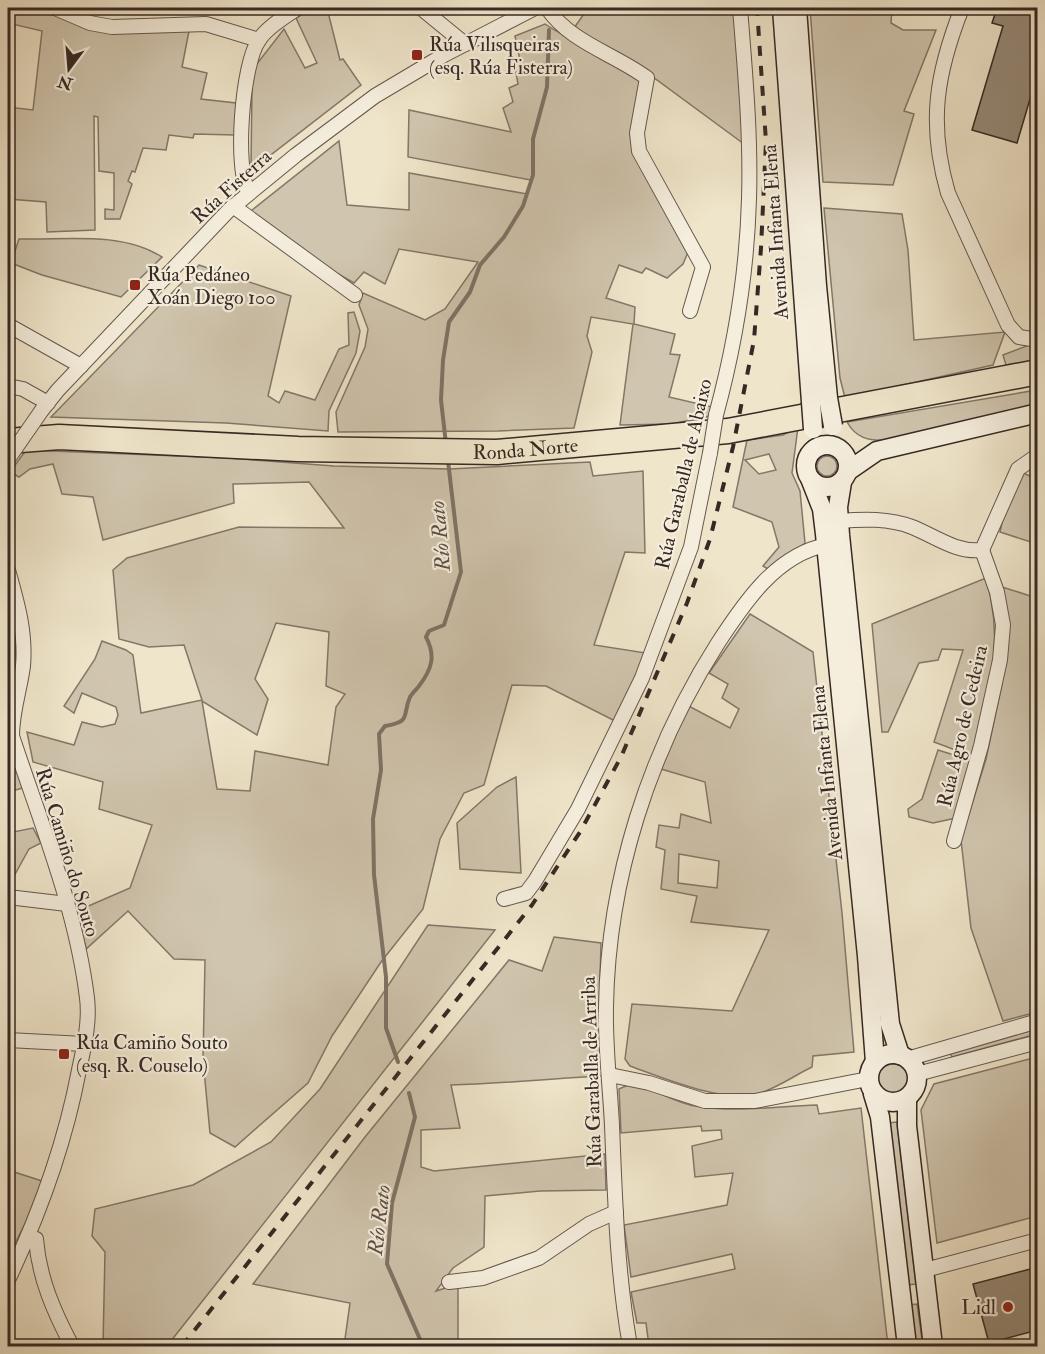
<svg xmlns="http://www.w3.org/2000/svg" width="1045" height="1354" viewBox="0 0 1045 1354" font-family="'IM FELL Double Pica',serif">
<rect width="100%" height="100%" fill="#efe5ca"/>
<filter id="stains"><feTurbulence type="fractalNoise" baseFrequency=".00333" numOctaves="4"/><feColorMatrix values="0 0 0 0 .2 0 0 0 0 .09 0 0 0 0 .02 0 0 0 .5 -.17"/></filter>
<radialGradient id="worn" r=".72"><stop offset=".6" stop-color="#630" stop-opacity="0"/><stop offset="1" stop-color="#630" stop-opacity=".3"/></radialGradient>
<g fill="#d0c5ae" stroke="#837769" stroke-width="1.5" fill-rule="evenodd">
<polygon points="8,8 46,8 81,23 190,26 182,67 207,73 201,99 236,103 235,135 194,134 193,138 169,135 166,150 143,148 135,172 132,171 128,181 132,184 120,219 105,219 105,209 114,210 114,173 99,171 98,117 94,116 95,230 47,232 46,202 8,199 8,107 33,110 42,31 8,23"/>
<polygon points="312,8 327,8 340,60 343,59 361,85 254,168 251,168 252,85 256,65 284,29 305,68 317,63 296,18"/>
<polygon points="588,8 734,8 744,144 627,58 572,31"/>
<polygon points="810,8 892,8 891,23 903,30 936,30 904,111 914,114 893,185 823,182"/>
<path d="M 545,24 C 576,45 612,55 641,77 L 633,139 L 689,250 L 683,264 L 667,278 L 646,268 L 642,273 L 619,265 L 606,298 L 635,307 L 634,324 L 675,334 L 670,354 L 680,355 L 669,397 L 712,407 L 710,416 L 671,424 L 620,425 L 633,324 L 591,317 L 587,336 L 592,352 L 574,428 L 498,431 L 338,432 L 336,412 L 365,347 L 368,329 L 359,305 L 363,293 L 425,320 L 445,309 L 478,262 L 399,249 L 385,284 L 364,272 L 354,283 L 319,263 L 247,214 L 339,141 L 347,205 L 409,210 L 409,173 L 527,194 L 531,180 L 408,157 L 409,110 L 511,132 L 503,108 L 513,102 L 509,88 L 518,84 L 515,67 L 521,65 L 515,36 Z"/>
<polygon points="824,208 902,214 908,250 914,340 1005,332 993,365 845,398 840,378"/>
<path d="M 19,239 C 64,240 122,231 162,257 L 121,297 L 42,275 L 11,263 Z"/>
<polygon points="199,265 291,296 268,396 279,403 285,391 315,400 339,349 349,345 348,313 354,312 360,331 356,353 329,411 328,431 226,423 51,417"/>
<polygon points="1029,345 1037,345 1037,360 1006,365 1003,355"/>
<path d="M 1037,390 L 1037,406 L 886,440 C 868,441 856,438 847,422 Z"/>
<path d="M 798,427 L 792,473 L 800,491 L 805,543 L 771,571 L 763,566 L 779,547 L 772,522 L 733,507 L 747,440 L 783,435 ZM 769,454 L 776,470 L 759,474 L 745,460 Z"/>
<path d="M 26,450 L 229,458 L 334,466 L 449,469 L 590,462 L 593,476 L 643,471 L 645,553 L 625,552 L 594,645 L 646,653 L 615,721 L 546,686 L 512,685 L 484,785 L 464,793 L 440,839 L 423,909 L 381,962 L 332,1036 L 308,1083 L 235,1147 L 210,1133 L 203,1060 L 205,960 L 174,959 L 128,911 L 86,949 L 77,911 L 130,888 L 152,825 L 99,809 L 103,782 L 33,762 L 27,732 L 74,745 L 82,722 L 102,727 L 115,724 L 118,715 L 116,707 L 82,693 L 74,713 L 64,706 L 95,659 L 102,641 L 126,650 L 133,655 L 141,713 L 202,700 L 184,645 L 149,647 L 119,639 L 113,570 L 127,558 L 239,527 L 344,528 L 309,482 L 233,484 L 234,503 L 103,540 L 93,497 L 62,494 L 53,464 L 30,469 L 19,477 L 10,472 ZM 276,623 L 329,632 L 326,686 L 345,694 L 336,707 L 328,765 L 255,751 L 250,791 L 217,789 L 202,701 L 257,735 L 268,699 L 255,679 Z"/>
<circle cx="827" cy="466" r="10"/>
<polygon points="1023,473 1037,479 1037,544 1000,532 1006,504"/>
<path d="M 986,578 C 1005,645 989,691 974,757 L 934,742 L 963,650 L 942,649 L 938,660 L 919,663 L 888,732 L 882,732 L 872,624 Z"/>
<polygon points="1002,587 1037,598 1037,1012 1003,1021 971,928 961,840 986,759 1002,684 1006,621"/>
<path d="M 750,614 L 813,652 L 842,913 L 854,1052 L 813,1056 L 812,1067 C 795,1075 776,1089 757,1094 C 723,1103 663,1078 630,1066 L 625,1059 L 632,1004 L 732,1011 L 769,930 L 691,922 L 697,896 L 661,889 L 665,850 L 656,847 L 659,825 L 679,828 L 681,814 L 711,823 L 705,782 L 661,769 L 687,705 L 730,728 L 739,709 L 722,698 L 728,684 L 709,673 ZM 679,854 L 719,861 L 717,888 L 678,883 Z"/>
<polygon points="8,634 17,637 14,666 8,664"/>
<polygon points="8,732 23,788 8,792"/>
<polygon points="938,750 973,761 956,818 933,823 909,817 908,809 922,799"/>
<polygon points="516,777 521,873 460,869 457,823 497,787"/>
<polygon points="33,828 41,843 29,849 8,887 8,833"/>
<polygon points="428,925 495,930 167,1346 103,1346 105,1252 92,1236 95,1209 193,1185 271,1142 320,1089"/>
<path d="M 554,937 L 601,943 L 599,1019 L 604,1076 C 553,1078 503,1084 451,1085 L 460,1128 L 421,1130 L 421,1167 L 434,1171 L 605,1154 L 606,1190 L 540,1191 L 485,1196 L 484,1247 L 453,1268 L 436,1291 L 458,1284 L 458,1346 L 344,1346 L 350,1303 L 253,1284 L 365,1137 L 509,960 L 542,971 Z"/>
<polygon points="1037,1029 1037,1034 952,1057 950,1052"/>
<polygon points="1037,1057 1037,1216 937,1243 921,1110 934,1084"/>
<circle cx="893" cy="1079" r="15"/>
<path d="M 628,1085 C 652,1086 672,1102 695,1106 C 735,1113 777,1106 817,1105 L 819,1114 L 861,1108 L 888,1346 L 649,1346 L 646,1323 L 637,1323 L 631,1292 L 735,1269 L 732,1254 L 631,1277 L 624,1225 L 727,1205 L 733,1173 L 695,1177 L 692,1146 L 722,1139 L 721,1130 L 702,1131 L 701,1126 L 621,1133 L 619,1089 Z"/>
<polygon points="897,1122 916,1284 907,1285 888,1123"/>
<polygon points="8,1170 42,1181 25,1224 8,1257"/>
<polygon points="917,1304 923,1346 914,1346 909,1305"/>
</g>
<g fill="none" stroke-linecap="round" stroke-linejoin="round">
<g stroke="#7f7366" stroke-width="4">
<polyline points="446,444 441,400 443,360 449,322 470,292 480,265 504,237 523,206 533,175 533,139 547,87 549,30"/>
<path d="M 398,1062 L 386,1028 L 386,977 L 374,875 L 373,819 L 381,770 L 379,734 L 385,726 C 412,722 402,715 410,697 C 412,693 417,689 419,686 C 432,669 436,656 426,637 L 429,631 L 444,625 L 461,572 L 448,461"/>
<polyline points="409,1093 415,1117 392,1203 387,1264 423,1346"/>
</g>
</g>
<g fill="#968b7a" stroke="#362924" stroke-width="1.5">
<polygon points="997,8 1038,8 1038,31 1031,52 1038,54 1038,72 1017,143 972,130 1003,26 992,23"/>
<polygon points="1038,1267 1038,1330 989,1343 973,1284"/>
</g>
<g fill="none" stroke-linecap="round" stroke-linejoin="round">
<g stroke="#64584e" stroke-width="16">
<g id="street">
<polyline points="55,8 90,23 112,27 206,24 259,40"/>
<polyline points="421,8 465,44"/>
<path d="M 547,8 C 571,43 613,53 647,78 L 637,133 L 639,151 L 703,267 L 690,311"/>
<path d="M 962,8 C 936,74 928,124 948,193 L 1008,325 L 1019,337 L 1038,340"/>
<path d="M 249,193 C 234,170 242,63 259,40 C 267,27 286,16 298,8"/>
<polyline points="233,206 355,295"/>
<polyline points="8,325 81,366"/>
<polyline points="8,386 23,389 48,403"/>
<polyline points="42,410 58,390 229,210 296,155 375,96 444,55 535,8"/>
<path d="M 716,415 C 735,345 747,271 749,199 C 751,135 745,71 740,8"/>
<path d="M 839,521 C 863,519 889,518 912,527 C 935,536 956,553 982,550 L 1018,469 L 1038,455"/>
<path d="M 8,570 C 17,602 26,632 23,666 C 20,690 12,711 12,736 C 40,821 76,908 87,998 C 90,1022 84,1047 79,1070 C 65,1144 40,1213 8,1280"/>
<polyline points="954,841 981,746 1000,660 1003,625 997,592 982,550"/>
<polyline points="8,897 67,904"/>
<polyline points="504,899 526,893 535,881 578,809 642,678 691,547 710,453"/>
<polyline points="8,1040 84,1044"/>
<polyline points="907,1059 1038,1021"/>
<polyline points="917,1074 1038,1042"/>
<polyline points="610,1075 649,1083 705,1101 755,1101 868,1079"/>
<path d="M 28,1236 L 36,1239 C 39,1278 54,1312 72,1346"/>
<polyline points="925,1270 1038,1240"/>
<polyline points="449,1282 483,1278 539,1258 589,1224 616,1212"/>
<path d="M 630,1346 C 617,1273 615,1199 612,1125 C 610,1086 605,1046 606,1007 C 608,879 649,751 718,643 C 744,603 776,555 826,545"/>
</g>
</g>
<g stroke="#362924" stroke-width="21">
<g id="secondary">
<polyline points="782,8 811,402"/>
<polyline points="797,8 817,286 828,398"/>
<circle cx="827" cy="466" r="21"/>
<polyline points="848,471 877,451 1038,413"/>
<polyline points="811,481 822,509 825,534 867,956 875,1062"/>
<polyline points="842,482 838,507 840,535 890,1024 900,1055"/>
<circle cx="893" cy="1078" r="24"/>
<polyline points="873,1094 880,1117 907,1346"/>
<polyline points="907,1098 907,1126 933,1346"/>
</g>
</g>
<g stroke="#362924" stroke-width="27">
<g id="highway">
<path id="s1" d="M 8,441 L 59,437 L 298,449 L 497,452 L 728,431 L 1038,372"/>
</g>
</g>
<use href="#street" stroke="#f5eedd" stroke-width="14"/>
<use href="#secondary" stroke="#f5eedd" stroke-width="18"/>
<use href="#highway" stroke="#efe5ca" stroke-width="24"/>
<polyline stroke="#362924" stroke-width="4" stroke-dasharray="10 10" stroke-linecap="butt" points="182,1346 532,905 580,832 621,757 687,603 710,539 733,447 754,340 761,248 766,142 757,8"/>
<g stroke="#64584e" stroke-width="16" stroke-linecap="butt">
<g id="street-bridge">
<polyline points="710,453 716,415"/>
<polyline points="8,459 42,410"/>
</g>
</g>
<g stroke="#362924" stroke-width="21" stroke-linecap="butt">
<g id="secondary-bridge">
<polyline points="828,398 833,426"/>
<polyline points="811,402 813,429"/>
</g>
</g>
<use href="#street-bridge" stroke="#f5eedd" stroke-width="14"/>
<use href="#secondary-bridge" stroke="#f5eedd" stroke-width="18"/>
</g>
<g fill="#8f2418" stroke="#f5eedd" stroke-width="2">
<rect x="411" y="49" width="12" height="12" rx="3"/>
<rect x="129" y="279" width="12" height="12" rx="3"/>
<rect x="58" y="1048" width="12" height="12" rx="3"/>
<circle cx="1008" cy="1307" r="6"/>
</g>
<g text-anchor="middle" stroke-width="4.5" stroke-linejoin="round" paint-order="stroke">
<g font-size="20" fill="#362924" stroke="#f5eedd" text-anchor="start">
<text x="429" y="51">Rúa Vilisqueiras<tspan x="429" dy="23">(esq. Rúa Fisterra)</tspan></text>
<text x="147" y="281">Rúa Pedáneo<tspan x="147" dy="23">Xoán Diego 100</tspan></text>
<text x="76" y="1049">Rúa Camiño Souto<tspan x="76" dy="23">(esq. R. Couselo)</tspan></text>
<text x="996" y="1314" text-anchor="end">Lidl</text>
</g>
<g font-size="20" fill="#362924" stroke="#f5eedd">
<text transform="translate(231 186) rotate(-42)" y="7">Rúa Fisterra</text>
<text transform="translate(775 232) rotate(-94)" y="7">Avenida Infanta Elena</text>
<text dy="7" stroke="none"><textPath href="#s1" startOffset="518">Ronda Norte</textPath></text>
<text transform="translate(683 474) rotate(-77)" y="7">Rúa Garaballa de Abaixo</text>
<text transform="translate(962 726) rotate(-77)" y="7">Rúa Agro de Cedeira</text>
<text transform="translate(826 773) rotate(-96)" y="7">Avenida Infanta Elena</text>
<text transform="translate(68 852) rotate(73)" y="7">Rúa Camiño do Souto</text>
<text transform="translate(591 1072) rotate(-92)" y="7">Rúa Garaballa de Arriba</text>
</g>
<g font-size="21" font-style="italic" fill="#5b4e45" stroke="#f5eedd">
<text transform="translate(440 536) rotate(-95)" y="7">Río Rato</text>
<text transform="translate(379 1220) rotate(-83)" y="7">Río Rato</text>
</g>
</g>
<rect width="1045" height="1354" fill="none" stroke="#efe5ca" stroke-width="30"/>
<rect x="9" y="9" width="1027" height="1336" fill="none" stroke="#362924" stroke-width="3"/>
<rect x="15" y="15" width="1015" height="1324" fill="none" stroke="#362924" stroke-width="1.5"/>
<g transform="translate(69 69) rotate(196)" stroke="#f5eedd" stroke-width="4.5" paint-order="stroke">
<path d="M0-4.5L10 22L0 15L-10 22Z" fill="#362924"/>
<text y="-9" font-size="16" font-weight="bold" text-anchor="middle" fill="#362924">N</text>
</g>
<rect width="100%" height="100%" filter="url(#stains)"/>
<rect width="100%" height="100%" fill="url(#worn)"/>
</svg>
